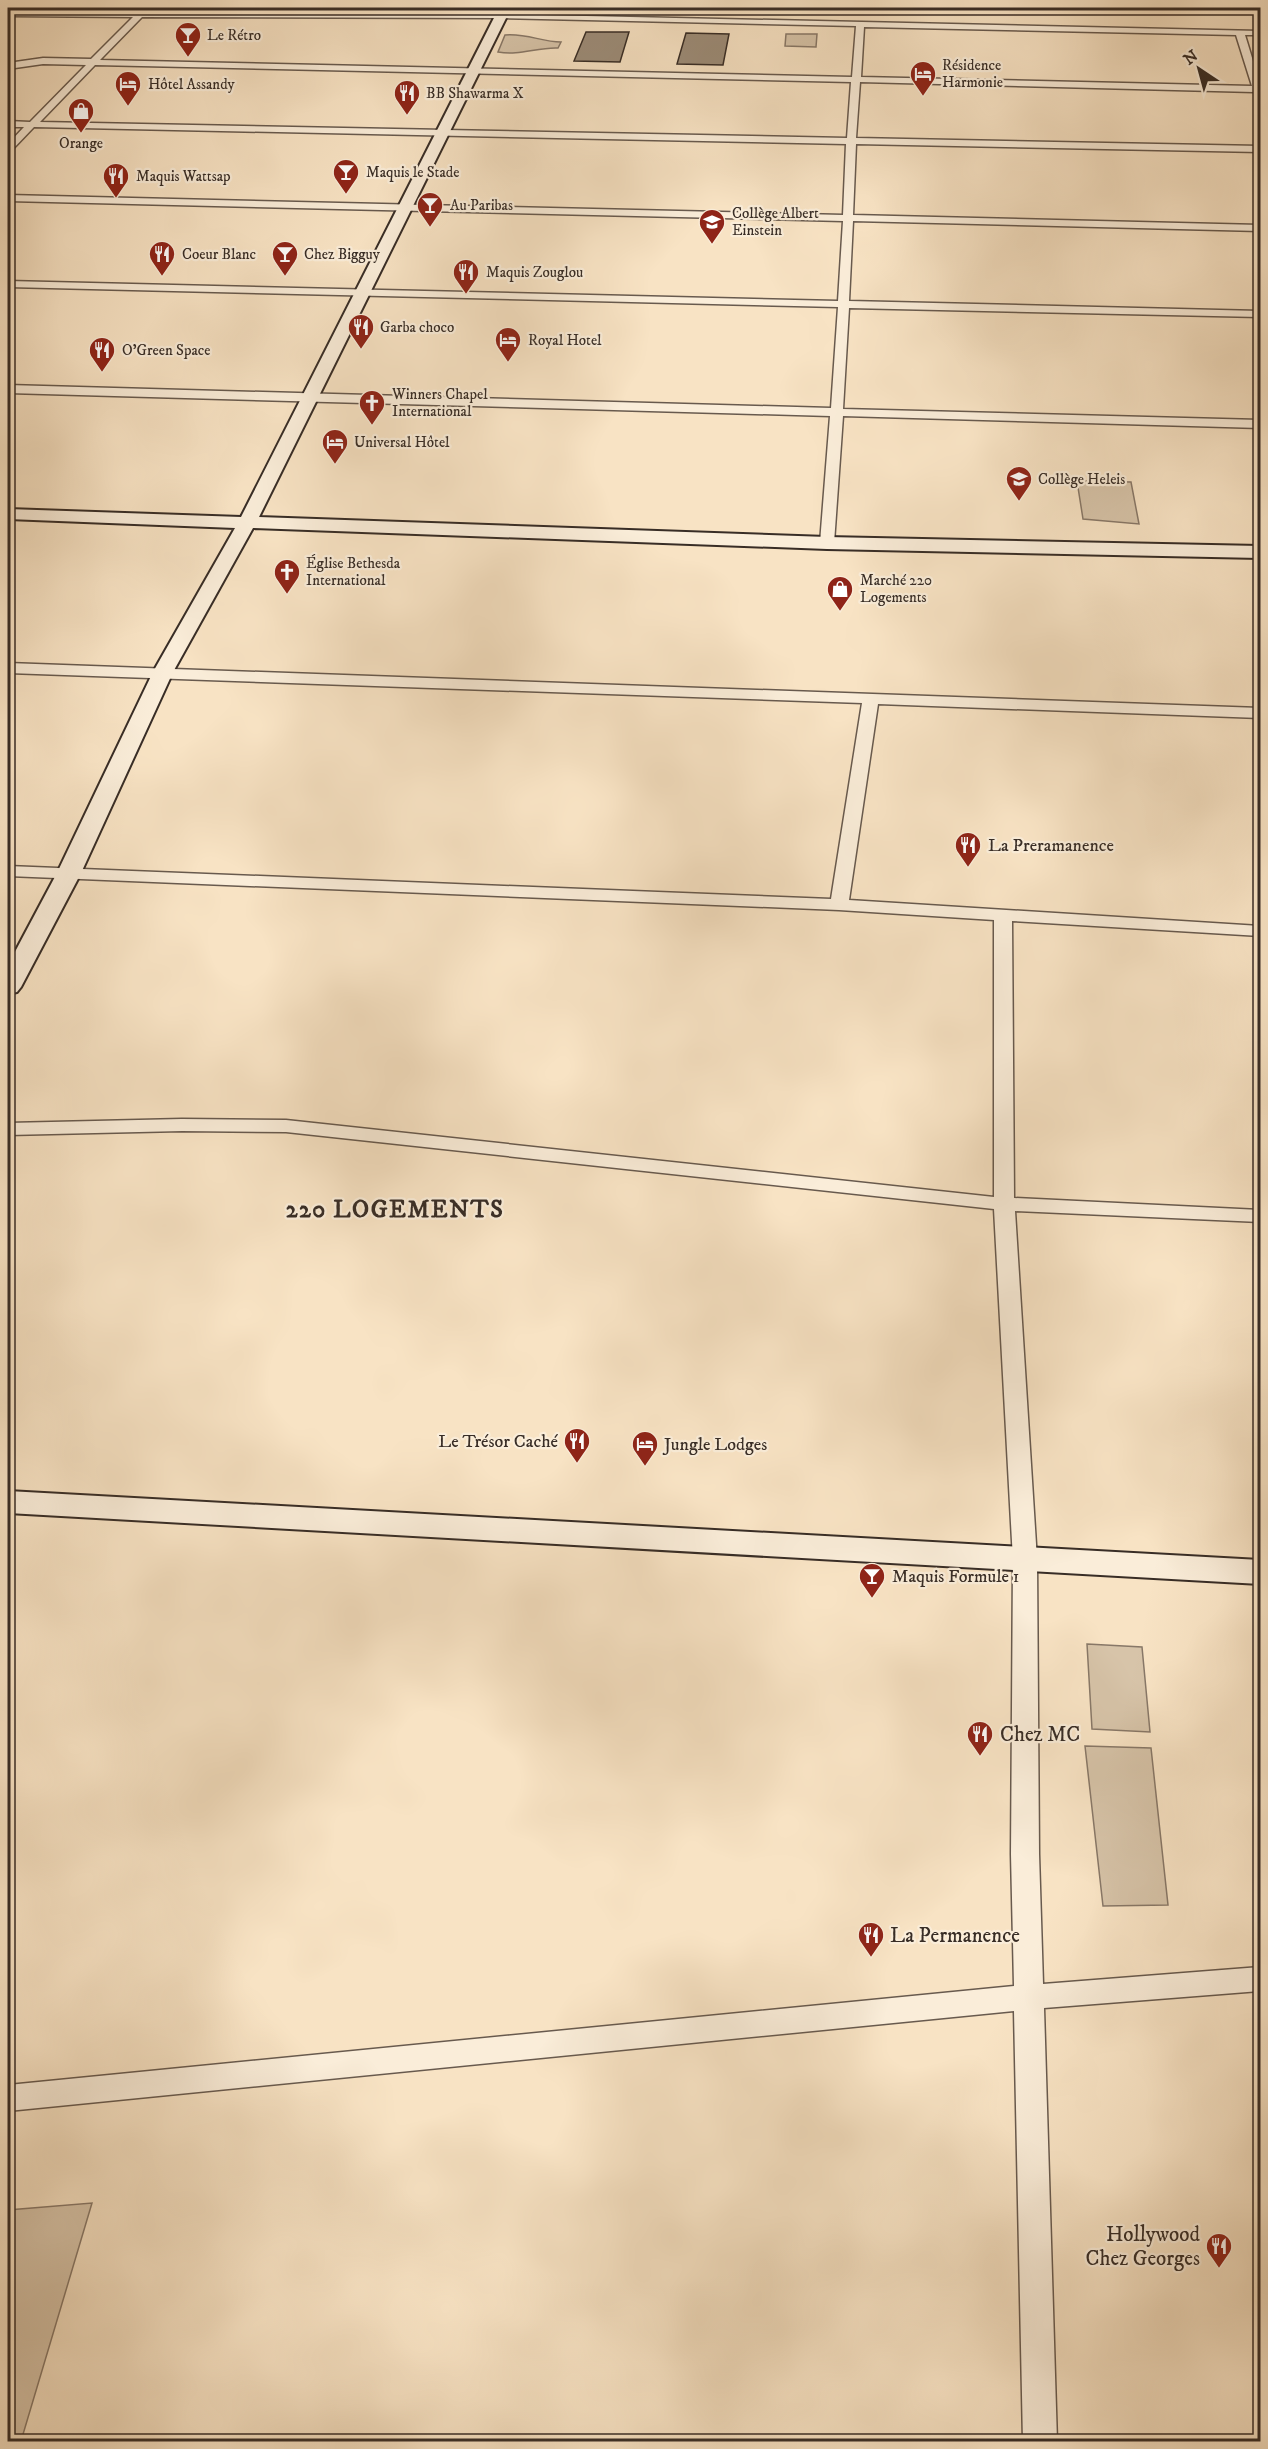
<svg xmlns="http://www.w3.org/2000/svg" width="1268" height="2449" viewBox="0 0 1268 2449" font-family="'IM FELL DW Pica',serif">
<rect width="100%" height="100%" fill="#f8e3c4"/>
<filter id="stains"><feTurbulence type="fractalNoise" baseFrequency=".00333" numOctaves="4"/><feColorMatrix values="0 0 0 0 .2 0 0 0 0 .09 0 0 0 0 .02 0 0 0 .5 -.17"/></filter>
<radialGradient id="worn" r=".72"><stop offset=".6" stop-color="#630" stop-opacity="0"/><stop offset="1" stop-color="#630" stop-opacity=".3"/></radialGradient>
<g fill="#d7c4a9" stroke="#887868" stroke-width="1.5">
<polygon points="786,34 817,34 816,47 785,46"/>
<path d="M 505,35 C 527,33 541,42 561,42 L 558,48 C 537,47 520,56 498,52 Z"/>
<polygon points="1077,481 1131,482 1139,524 1083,519"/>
<polygon points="1087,1644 1142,1647 1150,1732 1092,1729"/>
<polygon points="1085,1746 1151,1748 1168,1905 1103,1906"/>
<polygon points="92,2203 21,2441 8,2441 8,2210"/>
</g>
<g fill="#9c8c78" stroke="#382d26" stroke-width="1.5">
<polygon points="586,32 629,32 620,62 574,61"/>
<polygon points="686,33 729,34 723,65 677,64"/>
</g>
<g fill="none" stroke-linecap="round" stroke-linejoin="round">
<g stroke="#685a4e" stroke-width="3">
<g id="street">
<path d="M 141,8 L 147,8 L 147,12 L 501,14 L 1260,31 L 1260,35 L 1245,35 L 1260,84 L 1260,99 L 1257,98 L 1254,92 L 860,82 L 856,138 L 1260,146 L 1260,152 L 856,144 L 853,215 L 1260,225 L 1260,231 L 853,221 L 849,301 L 1260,311 L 1260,317 L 849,308 L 843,409 L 1260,420 L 1260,428 L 843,416 L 834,543 L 827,547 L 820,543 L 830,416 L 8,393 L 8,385 L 831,408 L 838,307 L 8,287 L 8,281 L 838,301 L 843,221 L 8,201 L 8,195 L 843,215 L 846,144 L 34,127 L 11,151 L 8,152 L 8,144 L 24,127 L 8,127 L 8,121 L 30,122 L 86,65 L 43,64 L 8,69 L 8,63 L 43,58 L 91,59 L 133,17 L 8,16 L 8,12 L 137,12 ZM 142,17 L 501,18 L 856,26 L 852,77 L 100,60 ZM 864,27 L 1236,35 L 1252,86 L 861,77 ZM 95,65 L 851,82 L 847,138 L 40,122 Z"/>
<polygon points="8,663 1260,708 1260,718 878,704 849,900 1260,926 1260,936 1012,921 1014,1198 1260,1210 1260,1222 1015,1211 1037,1560 1039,1854 1043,1984 1260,1967 1260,1991 1044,2008 1057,2442 1023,2442 1014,2011 8,2111 8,2085 1014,1986 1011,1854 1013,1560 994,1209 286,1132 182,1131 8,1135 8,1123 182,1119 286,1120 994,1197 994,920 839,910 8,876 8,866 831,899 862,703 8,673"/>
</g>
</g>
<g stroke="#382d26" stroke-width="4">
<g id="secondary">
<polygon points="499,8 511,8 259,517 827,537 1260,546 1260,558 827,549 253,528 173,672 81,873 21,987 17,992 8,994 8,965 57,873 153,672 235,528 8,519 8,509 241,517"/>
<polygon points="8,1491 1260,1560 1260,1584 8,1513"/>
</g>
</g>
<use href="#street" fill="#faedd9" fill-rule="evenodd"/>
<use href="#secondary" fill="#faedd9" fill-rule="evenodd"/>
</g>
<defs>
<g id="bar-pin" transform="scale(1.35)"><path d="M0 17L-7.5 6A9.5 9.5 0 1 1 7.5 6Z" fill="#8f2418" stroke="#faedd9"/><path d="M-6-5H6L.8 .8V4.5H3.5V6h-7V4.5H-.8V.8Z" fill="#fff"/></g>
<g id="hotel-pin" transform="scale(1.35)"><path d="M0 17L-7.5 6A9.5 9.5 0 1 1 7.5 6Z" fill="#8f2418" stroke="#faedd9"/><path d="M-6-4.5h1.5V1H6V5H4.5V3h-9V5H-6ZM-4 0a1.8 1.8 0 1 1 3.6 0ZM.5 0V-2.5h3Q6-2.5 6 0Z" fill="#fff"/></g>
<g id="restaurant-pin" transform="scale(1.35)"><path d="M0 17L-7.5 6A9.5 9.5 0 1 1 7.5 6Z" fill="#8f2418" stroke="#faedd9"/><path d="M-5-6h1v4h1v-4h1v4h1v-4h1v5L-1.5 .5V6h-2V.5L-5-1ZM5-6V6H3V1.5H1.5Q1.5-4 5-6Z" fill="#fff"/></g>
<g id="shop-pin" transform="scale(1.35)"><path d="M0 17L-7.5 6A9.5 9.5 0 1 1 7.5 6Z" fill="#8f2418" stroke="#faedd9"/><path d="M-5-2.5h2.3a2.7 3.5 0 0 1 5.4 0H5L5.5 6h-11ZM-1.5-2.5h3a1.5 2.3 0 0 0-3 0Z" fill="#fff"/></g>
<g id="school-pin" transform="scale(1.35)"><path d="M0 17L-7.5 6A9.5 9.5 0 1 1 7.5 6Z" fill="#8f2418" stroke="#faedd9"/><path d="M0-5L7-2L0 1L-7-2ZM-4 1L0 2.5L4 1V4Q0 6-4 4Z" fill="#fff"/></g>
<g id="church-pin" transform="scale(1.35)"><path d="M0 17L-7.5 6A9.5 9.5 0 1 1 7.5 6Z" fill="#8f2418" stroke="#faedd9"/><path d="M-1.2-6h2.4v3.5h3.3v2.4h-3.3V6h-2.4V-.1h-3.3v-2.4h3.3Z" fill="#fff"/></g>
</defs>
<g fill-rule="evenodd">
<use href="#bar-pin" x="188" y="35"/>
<use href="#hotel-pin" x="923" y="74"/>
<use href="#hotel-pin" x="128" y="84"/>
<use href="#restaurant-pin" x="407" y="93"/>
<use href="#shop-pin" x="81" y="111"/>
<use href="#bar-pin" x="346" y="172"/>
<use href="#restaurant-pin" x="116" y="176"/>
<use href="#bar-pin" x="430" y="205"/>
<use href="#school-pin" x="712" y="222"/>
<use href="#restaurant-pin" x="162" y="254"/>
<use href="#bar-pin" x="285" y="254"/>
<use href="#restaurant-pin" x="466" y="272"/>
<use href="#restaurant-pin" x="361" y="327"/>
<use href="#hotel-pin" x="508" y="340"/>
<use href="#restaurant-pin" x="102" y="350"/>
<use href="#church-pin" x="372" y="403"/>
<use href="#hotel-pin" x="335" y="442"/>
<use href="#school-pin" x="1019" y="479"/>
<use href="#church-pin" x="287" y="572"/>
<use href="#shop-pin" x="840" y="589"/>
<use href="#restaurant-pin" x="968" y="845"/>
<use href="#restaurant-pin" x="577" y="1441"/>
<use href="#hotel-pin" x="645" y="1444"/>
<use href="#bar-pin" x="872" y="1576"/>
<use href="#restaurant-pin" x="980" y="1734"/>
<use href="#restaurant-pin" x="871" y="1935"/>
<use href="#restaurant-pin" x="1219" y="2246"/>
</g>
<g text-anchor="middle" stroke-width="4.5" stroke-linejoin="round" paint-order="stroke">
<g font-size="15" fill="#382d26" stroke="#faedd9" text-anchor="start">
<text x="207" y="40">Le Rétro</text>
<text x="942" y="70">Résidence<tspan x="942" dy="17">Harmonie</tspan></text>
<text x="148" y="89">Hôtel Assandy</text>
<text x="426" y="98">BB Shawarma X</text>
<text x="81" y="148" text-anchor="middle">Orange</text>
<text x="366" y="177">Maquis le Stade</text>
<text x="136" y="181">Maquis Wattsap</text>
<text x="450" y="210">Au Paribas</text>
<text x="732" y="218">Collège Albert<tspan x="732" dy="17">Einstein</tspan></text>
<text x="182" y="259">Coeur Blanc</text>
<text x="304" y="259">Chez Bigguy</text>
<text x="486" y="277">Maquis Zouglou</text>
<text x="380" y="332">Garba choco</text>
<text x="528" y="345">Royal Hotel</text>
<text x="122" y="355">O'Green Space</text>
<text x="392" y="399">Winners Chapel<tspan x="392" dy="17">International</tspan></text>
<text x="354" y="447">Universal Hôtel</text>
<text x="1038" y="484">Collège Heleis</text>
<text x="306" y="568">Église Bethesda<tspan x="306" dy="17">International</tspan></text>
<text x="860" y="585">Marché 220<tspan x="860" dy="17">Logements</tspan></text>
</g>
<g font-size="18" fill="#382d26" stroke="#faedd9" text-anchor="start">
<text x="988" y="851">La Preramanence</text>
<text x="558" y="1447" text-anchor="end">Le Trésor Caché</text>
<text x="664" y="1450">Jungle Lodges</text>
<text x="892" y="1582">Maquis Formule 1</text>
</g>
<g font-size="21" fill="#382d26" stroke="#faedd9" text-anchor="start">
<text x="1000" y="1741">Chez MC</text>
<text x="890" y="1942">La Permanence</text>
<text x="1200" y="2241" text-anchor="end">Hollywood<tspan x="1200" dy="24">Chez Georges</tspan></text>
</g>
<g font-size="24" font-weight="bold" letter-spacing="1.5" fill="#382d26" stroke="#faedd9">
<text x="395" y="1217">220 LOGEMENTS</text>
</g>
</g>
<rect width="1268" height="2449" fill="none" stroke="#f8e3c4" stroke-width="30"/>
<rect x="9" y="9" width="1250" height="2431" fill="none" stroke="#382d26" stroke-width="3"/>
<rect x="15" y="15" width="1238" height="2419" fill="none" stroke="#382d26" stroke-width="1.5"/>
<g transform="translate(1199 69) rotate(324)" stroke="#faedd9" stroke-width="4.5" paint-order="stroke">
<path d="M0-4.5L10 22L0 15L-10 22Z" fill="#382d26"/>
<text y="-9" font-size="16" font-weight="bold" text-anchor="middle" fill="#382d26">N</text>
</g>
<rect width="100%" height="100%" filter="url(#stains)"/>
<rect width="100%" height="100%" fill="url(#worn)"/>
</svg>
